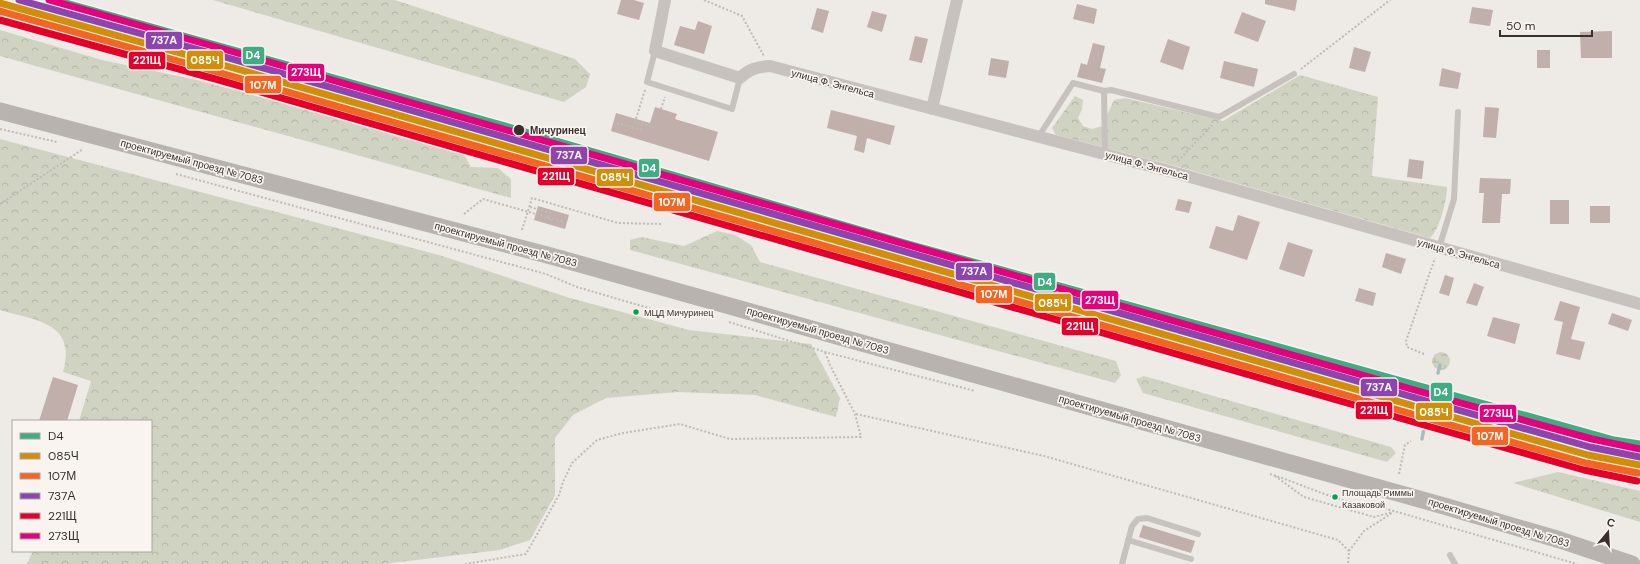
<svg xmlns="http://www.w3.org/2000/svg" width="1640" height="564" viewBox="0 0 1640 564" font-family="'DM Sans',sans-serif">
<defs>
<pattern id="forest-crowns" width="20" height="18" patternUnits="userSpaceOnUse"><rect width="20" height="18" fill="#d0d3c2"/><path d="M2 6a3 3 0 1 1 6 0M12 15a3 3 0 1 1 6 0" fill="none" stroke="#b3b5a7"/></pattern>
<pattern id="wetland-marsh" width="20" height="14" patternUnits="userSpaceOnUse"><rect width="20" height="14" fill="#d0d3c2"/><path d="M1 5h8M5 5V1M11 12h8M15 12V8" fill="none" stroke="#b3b5a7"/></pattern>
</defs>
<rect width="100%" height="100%" fill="#eeeae6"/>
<g fill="url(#forest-crowns)">
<polygon points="213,0 395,0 575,59 590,74 586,87 564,102"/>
<polygon points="0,30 102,60 197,80 462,151 471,167 498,168 511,179 511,198 0,56"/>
<path d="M 1300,75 L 1378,97 L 1372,176 L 1447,187 C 1447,200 1440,229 1430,238 L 1179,167 L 1056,135 L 1052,128 L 1075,96 L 1083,100 L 1082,109 L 1078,118 L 1083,126 L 1092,129 L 1102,126 L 1114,100 L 1125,98 L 1223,121 Z"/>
<path d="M 0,139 L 439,255 L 570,298 L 689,330 L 811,344 L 840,398 L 836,417 L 755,395 L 678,392 L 606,398 L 573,415 L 555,438 L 555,495 L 530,540 L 500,550 L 383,564 L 27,564 L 33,551 L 151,551 L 151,421 L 79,421 L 91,381 L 63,372 C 77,322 36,321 0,310 Z"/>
<polygon points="717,231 735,235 751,245 760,262 1116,361 1121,375 1115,383 630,250 630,240 641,237 684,246"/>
<polygon points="1144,376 1391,447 1396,453 1387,462 1143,393 1136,379"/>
<polygon points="1558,472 1640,491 1640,522 1513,483"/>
</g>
<circle fill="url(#wetland-marsh)" cx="1441" cy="361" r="9"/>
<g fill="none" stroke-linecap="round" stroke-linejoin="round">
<g stroke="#a4bfbd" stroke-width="3.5">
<polyline points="1438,373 1440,365"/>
<polyline points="1431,399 1433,392"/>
<polyline points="1422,439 1425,423"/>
</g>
</g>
<g fill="#c0afaa">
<polygon points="621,0 634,0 644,3 639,20 617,14"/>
<polygon points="1265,0 1297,0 1295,11 1265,4"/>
<polygon points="1077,4 1097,9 1094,24 1073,19"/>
<polygon points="1472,7 1493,10 1490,26 1469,23"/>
<polygon points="817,8 829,11 823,33 811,29"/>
<polygon points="872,11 887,15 882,32 867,27"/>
<polygon points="1242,12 1266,21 1258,42 1234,33"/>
<polygon points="698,21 712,26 704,54 674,45 680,26 695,30"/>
<polygon points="1612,31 1612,58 1581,58 1580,32"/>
<polygon points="915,36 928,39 922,63 909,60"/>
<polygon points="1168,39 1190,47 1183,70 1160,62"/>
<polygon points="1093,43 1105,46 1100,68 1106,69 1102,83 1077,77 1081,63 1087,65"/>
<polygon points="1354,47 1371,52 1365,72 1349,68"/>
<rect x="1537" y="50" width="13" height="18"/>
<polygon points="991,58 1009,61 1006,78 988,75"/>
<polygon points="1224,61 1258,69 1254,87 1220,78"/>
<polygon points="1442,68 1461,73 1458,89 1439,86"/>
<polygon points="655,107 677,114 675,119 718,132 709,161 611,131 616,113 650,123"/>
<polygon points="1485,107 1499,108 1496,138 1483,137"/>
<polygon points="831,110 895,126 890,145 867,138 864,153 854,150 857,136 827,128"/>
<polygon points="1409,159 1424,161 1422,179 1407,177"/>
<polygon points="1480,178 1511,179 1510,194 1502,194 1500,223 1482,223 1484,193 1479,193"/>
<polygon points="1178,199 1192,202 1189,213 1175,210"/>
<rect x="1550" y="200" width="19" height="24"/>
<polygon points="538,206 569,215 565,229 534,220"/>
<rect x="1590" y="206" width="20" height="17"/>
<polygon points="1238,215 1260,222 1247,260 1209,248 1216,226 1233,231"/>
<polygon points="1288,242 1313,250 1304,277 1279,269"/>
<polygon points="1386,253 1406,259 1401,274 1382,267"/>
<polygon points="1445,275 1454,278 1449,296 1439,293"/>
<polygon points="1474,283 1484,287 1477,306 1466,303"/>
<polygon points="1359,288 1376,293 1373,306 1355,301"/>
<polygon points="1560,301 1580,307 1571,339 1585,342 1580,360 1556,354 1563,322 1554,320"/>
<polygon points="1612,313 1632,320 1628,331 1608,324"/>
<polygon points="1493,317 1520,324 1515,344 1487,336"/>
<polygon points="53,377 78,385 67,421 39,421"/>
<polygon points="1143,525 1195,541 1191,553 1139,537"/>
</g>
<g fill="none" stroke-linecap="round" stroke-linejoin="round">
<g stroke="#c0bab7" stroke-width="2" stroke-dasharray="2 2" stroke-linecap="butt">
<polyline points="704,0 742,16 764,56"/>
<polyline points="1301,69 1390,0"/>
<polyline points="645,90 635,122 656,128"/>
<polyline points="661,109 665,97"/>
<polyline points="617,123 643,130"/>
<polyline points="0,129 57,142"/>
<polyline points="565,153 589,160"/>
<polyline points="1178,161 1212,125"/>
<polyline points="606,165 630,172"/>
<polyline points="176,174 546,274 577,287 659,311 709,316"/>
<polyline points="0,204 83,149"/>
<polyline points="530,207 551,213"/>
<polyline points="464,214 483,199 564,222"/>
<polyline points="522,230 532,198 618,223 663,224"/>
<polyline points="729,322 825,352 975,391"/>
<polyline points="1424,354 1407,347 1406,341 1435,258"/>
<polyline points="856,414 1044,456 1338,540 1349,551 1348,564"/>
<path d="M 1270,474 C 1305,485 1343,505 1380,507 L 1577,564"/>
<polyline points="1399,474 1405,445 1411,441"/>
<polyline points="1275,476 1304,497 1374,517 1393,512"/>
<polyline points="1349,551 1364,531 1392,513"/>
<polyline points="465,564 526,554 559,495 563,482 572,463 597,440 623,433 680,424 730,439 861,437 855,414 830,365 825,352"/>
</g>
<g stroke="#c8c2be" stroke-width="6">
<polyline points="655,51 647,82 732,109 740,78"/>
<polyline points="1104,91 1105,154"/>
<polyline points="1039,136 1073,83 1104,91 1111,90 1219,117 1294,74"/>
<polyline points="1439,248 1454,199 1458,112"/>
<polyline points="1128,540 1191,559"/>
<polyline points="1450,555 1455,564"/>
<polyline points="1122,564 1132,526 1138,519 1147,518 1198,534"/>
</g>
<g stroke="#c8c2be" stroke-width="12">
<path d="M 665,0 L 655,51 L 740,78 C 749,69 757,67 770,66 L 1169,171 L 1640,304"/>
<polyline points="932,109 957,0"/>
</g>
<polyline stroke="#b8b3af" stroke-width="17" points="0,111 551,256 1444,506 1560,540 1632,564"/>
<g stroke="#f9f4ef" stroke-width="10">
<polyline id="rail-1" points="55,0 519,130 905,243 1614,440 1640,444"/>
</g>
<g stroke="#f9f4ef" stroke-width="10">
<polyline id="rail-2" points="0,3 223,65 1442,414 1588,455 1640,465"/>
</g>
<g stroke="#f9f4ef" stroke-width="10">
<polyline id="rail-3" points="0,11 221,73 1440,422 1586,463 1638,473"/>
</g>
<g stroke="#f9f4ef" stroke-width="10">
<polyline id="rail-4" points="19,0 225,57 1444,406 1590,447 1640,457"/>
</g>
<g stroke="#f9f4ef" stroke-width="10">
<polyline id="rail-5" points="0,20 219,80 1438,429 1584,470 1637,481"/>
</g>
<g stroke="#f9f4ef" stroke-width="10">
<polyline id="rail-6" points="49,0 227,50 1446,399 1592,439 1640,449"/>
</g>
<use href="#rail-1" stroke="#3fad81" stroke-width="7"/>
<use href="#rail-2" stroke="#d18e09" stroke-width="7"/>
<use href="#rail-3" stroke="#f26522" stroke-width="7"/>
<use href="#rail-4" stroke="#8e44ad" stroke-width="7"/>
<use href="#rail-5" stroke="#e4002b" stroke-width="7"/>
<use href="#rail-6" stroke="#e5007d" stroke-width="7"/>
</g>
<circle fill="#39302d" stroke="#f9f4ef" stroke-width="1.5" cx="519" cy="130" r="6"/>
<g fill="#00a651" stroke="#f9f4ef" stroke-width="1.5">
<circle cx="636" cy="312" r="3.5"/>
<circle cx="1335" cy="497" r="3.5"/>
</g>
<g text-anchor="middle" stroke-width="3.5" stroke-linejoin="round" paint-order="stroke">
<g font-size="9" fill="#39302d" stroke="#f9f4ef" text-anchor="start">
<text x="644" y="316">МЦД Мичуринец</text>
<text x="1342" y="496">Площадь Риммы<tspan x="1342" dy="12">Казаковой</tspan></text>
</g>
<g font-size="10" fill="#39302d" stroke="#f9f4ef">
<text transform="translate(833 83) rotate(15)" y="4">улица Ф. Энгельса</text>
<text transform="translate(192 161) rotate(15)" y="4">проектируемый проезд № 7083</text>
<text transform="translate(1147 165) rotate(15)" y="4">улица Ф. Энгельса</text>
<text transform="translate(506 244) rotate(15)" y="4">проектируемый проезд № 7083</text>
<text transform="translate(1459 253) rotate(16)" y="4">улица Ф. Энгельса</text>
<text transform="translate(818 330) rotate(16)" y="4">проектируемый проезд № 7083</text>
<text transform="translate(1130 418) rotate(16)" y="4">проектируемый проезд № 7083</text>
<text transform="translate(1499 522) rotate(17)" y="4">проектируемый проезд № 7083</text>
</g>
<g font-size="10" font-weight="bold" fill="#39302d" stroke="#f9f4ef" text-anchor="start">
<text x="530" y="134">Мичуринец</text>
</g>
</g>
<g stroke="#f9f4ef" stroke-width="1.5">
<rect x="145" y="31" width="38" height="19" rx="4" fill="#8e44ad"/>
<rect x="242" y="46" width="23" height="19" rx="4" fill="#3fad81"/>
<rect x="186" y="50" width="38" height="20" rx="4" fill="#d18e09"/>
<rect x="128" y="51" width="38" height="19" rx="4" fill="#e4002b"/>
<rect x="287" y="63" width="38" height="19" rx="4" fill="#e5007d"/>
<rect x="244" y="75" width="38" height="19" rx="4" fill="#f26522"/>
<rect x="550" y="146" width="38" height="19" rx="4" fill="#8e44ad"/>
<rect x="638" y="158" width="22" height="20" rx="4" fill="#3fad81"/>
<rect x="537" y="167" width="38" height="19" rx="4" fill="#e4002b"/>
<rect x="596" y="168" width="38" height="19" rx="4" fill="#d18e09"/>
<rect x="653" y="192" width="38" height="20" rx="4" fill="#f26522"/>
<rect x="955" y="262" width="38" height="19" rx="4" fill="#8e44ad"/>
<rect x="1033" y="272" width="23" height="19" rx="4" fill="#3fad81"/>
<rect x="975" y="285" width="38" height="19" rx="4" fill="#f26522"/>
<rect x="1081" y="290" width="38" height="20" rx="4" fill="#e5007d"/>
<rect x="1034" y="293" width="38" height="19" rx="4" fill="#d18e09"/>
<rect x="1061" y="317" width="38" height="19" rx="4" fill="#e4002b"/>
<rect x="1360" y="378" width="38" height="19" rx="4" fill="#8e44ad"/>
<rect x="1430" y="382" width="23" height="20" rx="4" fill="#3fad81"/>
<rect x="1355" y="401" width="38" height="19" rx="4" fill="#e4002b"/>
<rect x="1415" y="402" width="38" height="19" rx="4" fill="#d18e09"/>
<rect x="1479" y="404" width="38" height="19" rx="4" fill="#e5007d"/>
<rect x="1471" y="426" width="38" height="20" rx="4" fill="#f26522"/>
</g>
<g font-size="11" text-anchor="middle" font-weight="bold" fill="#fff">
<text x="164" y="44">737А</text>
<text x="253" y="59">D4</text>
<text x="205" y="64">085Ч</text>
<text x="147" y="64">221Щ</text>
<text x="306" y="76">273Щ</text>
<text x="263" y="89">107М</text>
<text x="569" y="159">737А</text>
<text x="649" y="172">D4</text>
<text x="556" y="180">221Щ</text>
<text x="615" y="181">085Ч</text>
<text x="672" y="206">107М</text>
<text x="974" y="275">737А</text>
<text x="1045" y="286">D4</text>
<text x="994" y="298">107М</text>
<text x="1100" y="304">273Щ</text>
<text x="1053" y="307">085Ч</text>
<text x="1080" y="330">221Щ</text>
<text x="1379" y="391">737А</text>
<text x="1441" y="396">D4</text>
<text x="1374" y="414">221Щ</text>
<text x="1434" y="416">085Ч</text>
<text x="1498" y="417">273Щ</text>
<text x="1490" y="440">107М</text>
</g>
<rect x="12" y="420" width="140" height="132" fill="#f9f4ef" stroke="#aca6a1"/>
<rect x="20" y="433" width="20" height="6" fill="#3fad81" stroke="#aca6a1"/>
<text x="48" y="440" font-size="12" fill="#39302d">D4</text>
<rect x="20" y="453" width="20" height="6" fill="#d18e09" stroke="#aca6a1"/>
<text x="48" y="460" font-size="12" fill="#39302d">085Ч</text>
<rect x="20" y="473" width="20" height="6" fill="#f26522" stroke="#aca6a1"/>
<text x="48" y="480" font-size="12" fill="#39302d">107М</text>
<rect x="20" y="493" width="20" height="6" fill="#8e44ad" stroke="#aca6a1"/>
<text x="48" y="500" font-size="12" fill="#39302d">737А</text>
<rect x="20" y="513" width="20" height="6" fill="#e4002b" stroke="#aca6a1"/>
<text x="48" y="520" font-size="12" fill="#39302d">221Щ</text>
<rect x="20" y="533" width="20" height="6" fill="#e5007d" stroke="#aca6a1"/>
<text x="48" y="540" font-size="12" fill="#39302d">273Щ</text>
<g transform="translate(1608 532) rotate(18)" stroke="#f9f4ef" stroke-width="3" paint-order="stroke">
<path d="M0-3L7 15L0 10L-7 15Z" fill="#39302d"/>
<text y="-6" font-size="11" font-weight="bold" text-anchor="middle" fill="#39302d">С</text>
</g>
<path d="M1500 30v6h92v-6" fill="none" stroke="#39302d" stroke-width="2"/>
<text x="1506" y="30" font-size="12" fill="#39302d" stroke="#f9f4ef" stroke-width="3" paint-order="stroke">50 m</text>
</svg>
